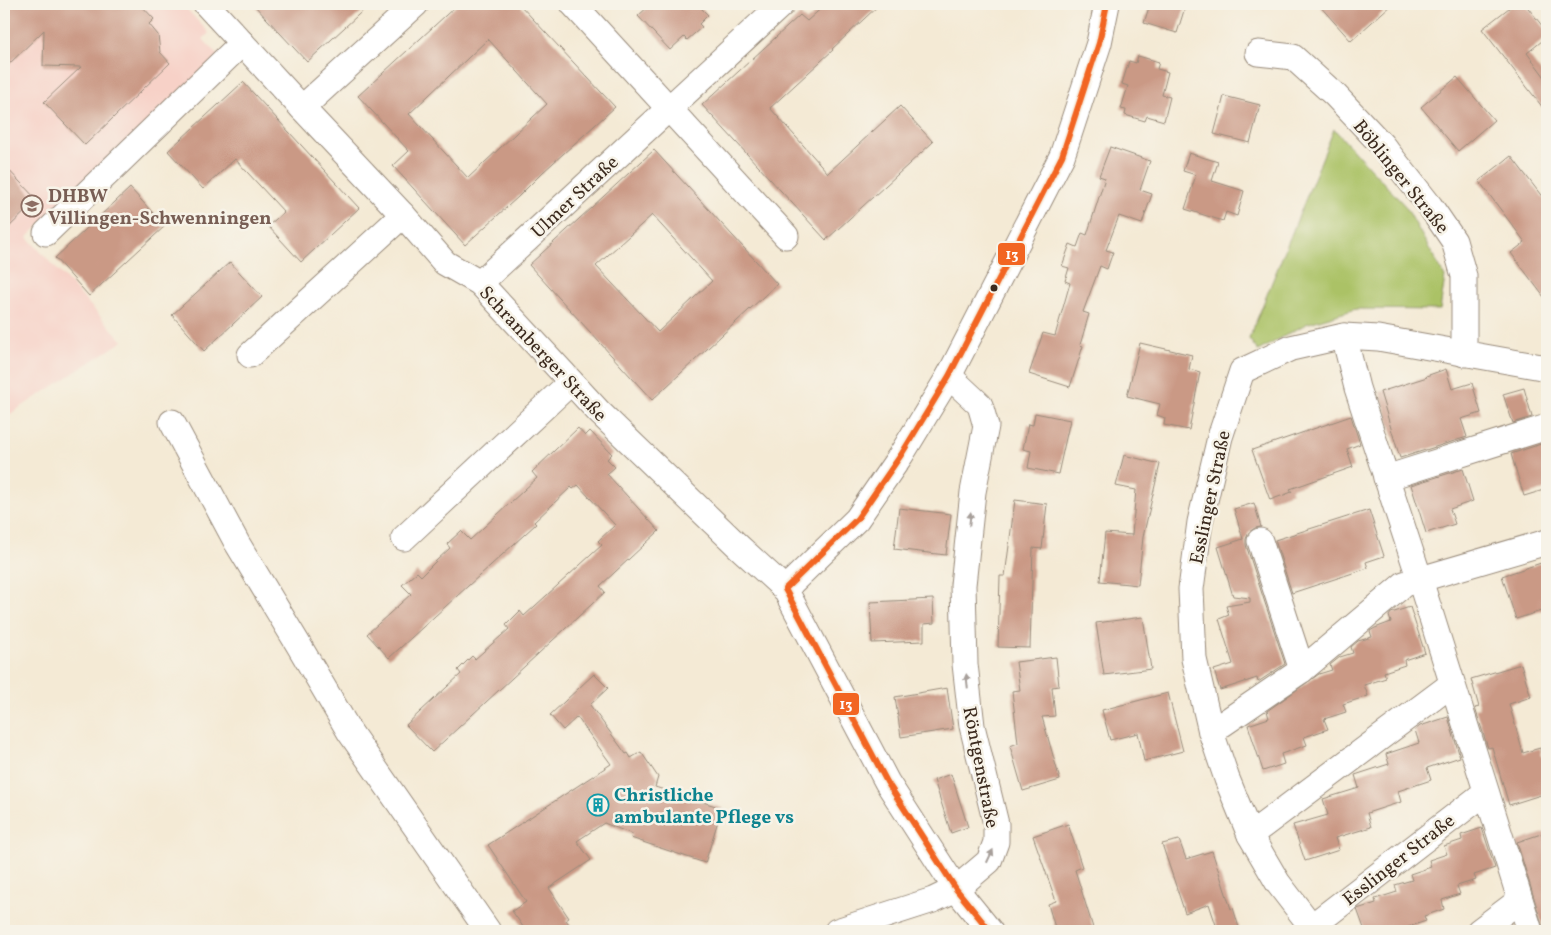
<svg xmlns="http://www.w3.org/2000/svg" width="1551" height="935" viewBox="0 0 1551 935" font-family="Vollkorn,serif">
<rect width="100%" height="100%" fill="#f7f3e8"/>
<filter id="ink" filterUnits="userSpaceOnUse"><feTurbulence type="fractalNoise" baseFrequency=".02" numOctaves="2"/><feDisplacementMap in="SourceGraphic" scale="10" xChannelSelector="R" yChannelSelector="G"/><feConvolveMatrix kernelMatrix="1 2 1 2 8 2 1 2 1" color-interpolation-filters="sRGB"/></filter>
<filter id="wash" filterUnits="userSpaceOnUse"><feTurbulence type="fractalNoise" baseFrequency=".0096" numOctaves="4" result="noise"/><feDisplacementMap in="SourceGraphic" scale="20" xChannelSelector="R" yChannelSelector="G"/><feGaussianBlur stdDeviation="1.12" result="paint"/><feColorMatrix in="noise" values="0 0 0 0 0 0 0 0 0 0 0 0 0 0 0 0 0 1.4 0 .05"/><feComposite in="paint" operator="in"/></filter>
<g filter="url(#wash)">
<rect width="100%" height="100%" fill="#f4ead5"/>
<polygon fill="#f7d1c7" points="4,4 182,4 209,33 203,39 219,57 27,237 123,341 4,418"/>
<polygon fill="#abc266" stroke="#737642" points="1334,129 1406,207 1445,277 1440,310 1356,309 1306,324 1258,351 1249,339"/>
<g id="blocks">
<g fill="#ca9985" fill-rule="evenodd">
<polygon points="4,4 140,4 154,19 149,24 158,35 160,52 170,63 85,145 44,102 81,67 43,66 44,30 4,69"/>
<polygon points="253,4 370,4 307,62"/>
<path d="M 458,4 L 519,4 L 615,107 L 543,172 L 518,197 L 465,245 L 393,166 L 409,151 L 358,96 ZM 488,39 L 547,104 L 468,178 L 409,114 Z"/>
<polygon points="651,4 697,4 708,15 699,24 702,27 687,40 684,37 670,50 638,16"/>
<polygon points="826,4 880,4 832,49 833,50 770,108 828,173 900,106 933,142 826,240 702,105 800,15 807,21"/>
<polygon points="1150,4 1186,4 1177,33 1144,23"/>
<polygon points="1318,4 1392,4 1351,41"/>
<polygon points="1514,4 1525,4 1547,32 1547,37 1527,53 1547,80 1547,113 1482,29"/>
<polygon points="1138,56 1159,62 1157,69 1168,72 1162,95 1170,97 1164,121 1147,116 1145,121 1125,115 1126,110 1121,109 1128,86 1122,84 1129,61 1136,63"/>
<polygon points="1457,77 1494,120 1458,151 1421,107"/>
<polygon points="243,82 359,208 301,262 268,226 284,212 235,159 203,189 168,151"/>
<polygon points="1224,96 1260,105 1250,143 1214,134"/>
<polygon points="1110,147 1150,161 1140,190 1152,194 1142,224 1119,216 1106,250 1113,252 1107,269 1100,266 1083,312 1089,314 1080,345 1083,346 1070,387 1029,374 1043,333 1055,336 1070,283 1065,281 1069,268 1062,266 1070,244 1077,247 1082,233 1087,235 1105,178 1099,176"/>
<path d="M 654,150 L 777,284 L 652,400 L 529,265 ZM 652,215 L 712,281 L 658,332 L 596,266 Z"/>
<polygon points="1189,153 1218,162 1212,181 1244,191 1237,216 1226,212 1223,221 1185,209 1196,175 1183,171"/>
<polygon points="1511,156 1547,203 1547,301 1511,253 1525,242 1479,181"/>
<polygon points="4,165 37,200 4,232"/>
<polygon points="130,188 165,226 89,296 55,258"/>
<polygon points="230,262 262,297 204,351 172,315"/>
<polygon points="1140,343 1192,355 1189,369 1200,372 1189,430 1164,425 1165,418 1157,415 1160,404 1127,396"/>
<polygon points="1446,369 1452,389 1472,383 1481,413 1461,419 1467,437 1400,458 1380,392 1427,377 1426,376"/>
<polygon points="1524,388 1532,417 1513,423 1503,394"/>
<polygon points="1035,413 1070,420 1058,474 1028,468 1031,451 1023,449 1028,424 1033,425"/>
<polygon points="1351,416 1360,444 1347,449 1353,467 1290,489 1292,492 1270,500 1252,450"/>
<polygon points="578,428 585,436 590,431 612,454 607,459 615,467 607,474 659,531 600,586 605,592 432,752 406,725 461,674 458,670 472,656 475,659 509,629 506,625 520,611 524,616 602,545 598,541 615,525 578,485 573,489 571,487 534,522 536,524 389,658 367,634 411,594 402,585 417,572 421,576 436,561 450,548 447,544 461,531 470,540 537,478 532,472"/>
<polygon points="1547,442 1547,489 1524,496 1511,454"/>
<polygon points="1124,455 1160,464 1143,537 1138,585 1100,581 1105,533 1132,535 1136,490 1116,486"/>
<polygon points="1463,469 1473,501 1450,509 1455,524 1426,533 1411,485"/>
<polygon points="1015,500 1047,504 1042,549 1033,548 1030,648 998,647 1000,576 1005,576"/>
<polygon points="1254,503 1261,527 1255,528 1249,532 1246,539 1246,545 1285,664 1258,682 1257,678 1220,690 1214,670 1233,664 1219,619 1229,615 1226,606 1250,602 1250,598 1233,596 1218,547 1243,539 1234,509"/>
<polygon points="899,508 951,514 946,555 894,549"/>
<polygon points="1369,510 1384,556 1366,562 1368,568 1292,593 1275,540"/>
<polygon points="1547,561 1547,609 1516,619 1502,576"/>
<polygon points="933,599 934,623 924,624 924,641 872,643 870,602"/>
<polygon points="1410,607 1425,653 1404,660 1405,665 1384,672 1386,678 1364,685 1368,696 1343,704 1346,712 1324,719 1328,729 1304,737 1307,745 1281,754 1284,764 1263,771 1248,725 1269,718 1267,711 1319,674 1332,670 1330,665 1340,657 1353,653 1351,647 1358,641 1372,637 1370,631 1375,628 1391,622 1389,616 1391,613"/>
<polygon points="1143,617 1151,669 1104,675 1096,623"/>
<polygon points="1056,657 1059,686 1052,687 1055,716 1042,717 1060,780 1023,791 1010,746 1018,743 1012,691 1020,690 1016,662"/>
<polygon points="1521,664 1531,697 1509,704 1523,753 1540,748 1547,773 1547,793 1509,805 1492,747 1488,748 1475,708 1479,707 1471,679"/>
<polygon points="594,674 608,688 590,705 626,754 628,753 631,758 641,752 658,777 655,787 722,808 705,863 631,838 632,834 604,823 577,841 591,860 549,888 569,918 566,920 574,931 526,931 512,911 526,902 488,845 611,764 577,717 563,730 550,715"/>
<polygon points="947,688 953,729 901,737 895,697"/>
<polygon points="1168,693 1183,751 1144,761 1138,733 1110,740 1102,710"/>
<polygon points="1448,717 1460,757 1427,768 1431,780 1398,791 1401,802 1367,813 1371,827 1335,838 1339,850 1305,861 1293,825 1328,815 1323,799 1359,788 1355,775 1389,764 1386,754 1419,743 1415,730 1420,726"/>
<polygon points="951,774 968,827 951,833 934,780"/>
<polygon points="1068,824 1082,867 1075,870 1094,931 1056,931 1048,904 1056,901 1033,836"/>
<polygon points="1482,828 1495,868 1474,875 1476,880 1457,886 1460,894 1442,900 1444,909 1424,916 1426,921 1408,927 1410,931 1365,931 1357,909 1376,903 1375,899 1397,892 1395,885 1412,880 1410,874 1431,867 1429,860 1447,854 1444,846 1462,840 1461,835"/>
<polygon points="1547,832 1547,931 1544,931 1517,842"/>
<polygon points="1179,840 1186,859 1212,851 1231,909 1233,908 1240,931 1218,931 1209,904 1185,913 1162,844"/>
</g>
</g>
</g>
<g filter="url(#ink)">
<use href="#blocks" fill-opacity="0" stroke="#988a7a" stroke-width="1"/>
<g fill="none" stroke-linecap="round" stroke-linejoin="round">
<g stroke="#988a7a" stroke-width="27">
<g id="minor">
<polyline points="206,4 302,108 403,215 445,263 480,283 599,412 738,546 785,589 887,782 956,889 990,931"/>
<polyline points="573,4 786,236"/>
<polyline points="1258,53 1293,57 1335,95 1382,145 1430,206 1454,241 1464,276 1464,354"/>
<polyline points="302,108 416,4"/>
<polyline points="46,233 242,43"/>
<polyline points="480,283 782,4"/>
<polyline points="1344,336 1357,388 1420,580 1530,931"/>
<polyline points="250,355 403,215"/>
<polyline points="172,422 237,543 298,644 349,731 488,931"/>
<polyline points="1386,478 1547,427"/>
<polyline points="404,538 571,382"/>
<polyline points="1260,541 1302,670"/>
<polyline points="785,589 857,519 901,455 949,376 1062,156 1099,43 1107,4"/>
<polyline points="1211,732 1302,670 1404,584 1547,542"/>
<polyline points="1250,835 1452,684"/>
<polyline points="1311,927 1486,792"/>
<polyline points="837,931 933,900 956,889 989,861 996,842 996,824 972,726 965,664 963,585 973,492 986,426 980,405 949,376"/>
<polyline points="1315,931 1278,883 1250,835 1227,779 1211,732 1194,659 1191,589 1200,522 1220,437 1242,371 1291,348 1344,336 1378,338 1547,368"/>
<polyline points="1479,931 1520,900"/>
</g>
</g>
<use href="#minor" stroke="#fff" stroke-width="25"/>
<g stroke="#f7f3e8" stroke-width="10">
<polyline id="bus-1" points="990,931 956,889 887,782 785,589 857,519 901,455 949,376 1062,156 1099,43 1107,4"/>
</g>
<use href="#bus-1" stroke="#f26522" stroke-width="6"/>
</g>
<defs><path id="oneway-solid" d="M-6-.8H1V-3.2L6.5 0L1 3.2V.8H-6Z" transform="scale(1.25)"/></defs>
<g fill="#a79f9a">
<use href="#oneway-solid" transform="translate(970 519) rotate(-84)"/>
<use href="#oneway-solid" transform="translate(967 681) rotate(-96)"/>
<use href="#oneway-solid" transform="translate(990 856) rotate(-65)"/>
</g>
</g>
<defs>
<g id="university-ring" transform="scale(1.125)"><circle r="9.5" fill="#f7f3e8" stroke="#8d6e63" stroke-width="1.5"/><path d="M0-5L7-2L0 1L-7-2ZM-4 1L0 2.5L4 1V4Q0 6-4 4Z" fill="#8d6e63"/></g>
<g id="building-ring" transform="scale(1.125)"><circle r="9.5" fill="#f7f3e8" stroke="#0f9aa8" stroke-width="1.5"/><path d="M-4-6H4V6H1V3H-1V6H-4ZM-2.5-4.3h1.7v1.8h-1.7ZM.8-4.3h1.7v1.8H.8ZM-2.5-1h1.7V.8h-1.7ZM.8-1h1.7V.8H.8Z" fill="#0f9aa8"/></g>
</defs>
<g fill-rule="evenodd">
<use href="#university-ring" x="32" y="206"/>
<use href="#building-ring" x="598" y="805"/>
</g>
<circle fill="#3b2a1e" stroke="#f7f3e8" stroke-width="2" cx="994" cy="288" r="4.5"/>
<g text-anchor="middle" stroke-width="5" stroke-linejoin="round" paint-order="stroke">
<g font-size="19" fill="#3b2a1e" stroke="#f7f3e8">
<text transform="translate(1402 176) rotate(51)" y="7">Böblinger Straße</text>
<text transform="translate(574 196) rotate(-43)" y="7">Ulmer Straße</text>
<text transform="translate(544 353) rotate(47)" y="7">Schramberger Straße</text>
<text transform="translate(1209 497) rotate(-78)" y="7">Esslinger Straße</text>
<text transform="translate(982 767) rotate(79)" y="7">Röntgenstraße</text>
<text transform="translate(1398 859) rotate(-38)" y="7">Esslinger Straße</text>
</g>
<g font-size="19" font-weight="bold" fill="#785e54" stroke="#f7f3e8" text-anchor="start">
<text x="48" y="202">DHBW<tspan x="48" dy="22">Villingen-Schwenningen</tspan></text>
</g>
<g font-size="19" font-weight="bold" fill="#0d838f" stroke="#f7f3e8" text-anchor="start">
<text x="614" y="801">Christliche<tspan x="614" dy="22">ambulante Pflege vs</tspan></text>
</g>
</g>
<g stroke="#f7f3e8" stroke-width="2">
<rect x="997" y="242" width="29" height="24" rx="5" fill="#f26522"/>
<rect x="832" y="692" width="28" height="24" rx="5" fill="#f26522"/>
</g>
<g font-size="14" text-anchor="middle" font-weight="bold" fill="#fff">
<text x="1012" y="259">13</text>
<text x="846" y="709">13</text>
</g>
<rect width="1551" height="935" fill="none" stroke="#f7f3e8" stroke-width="20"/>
</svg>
